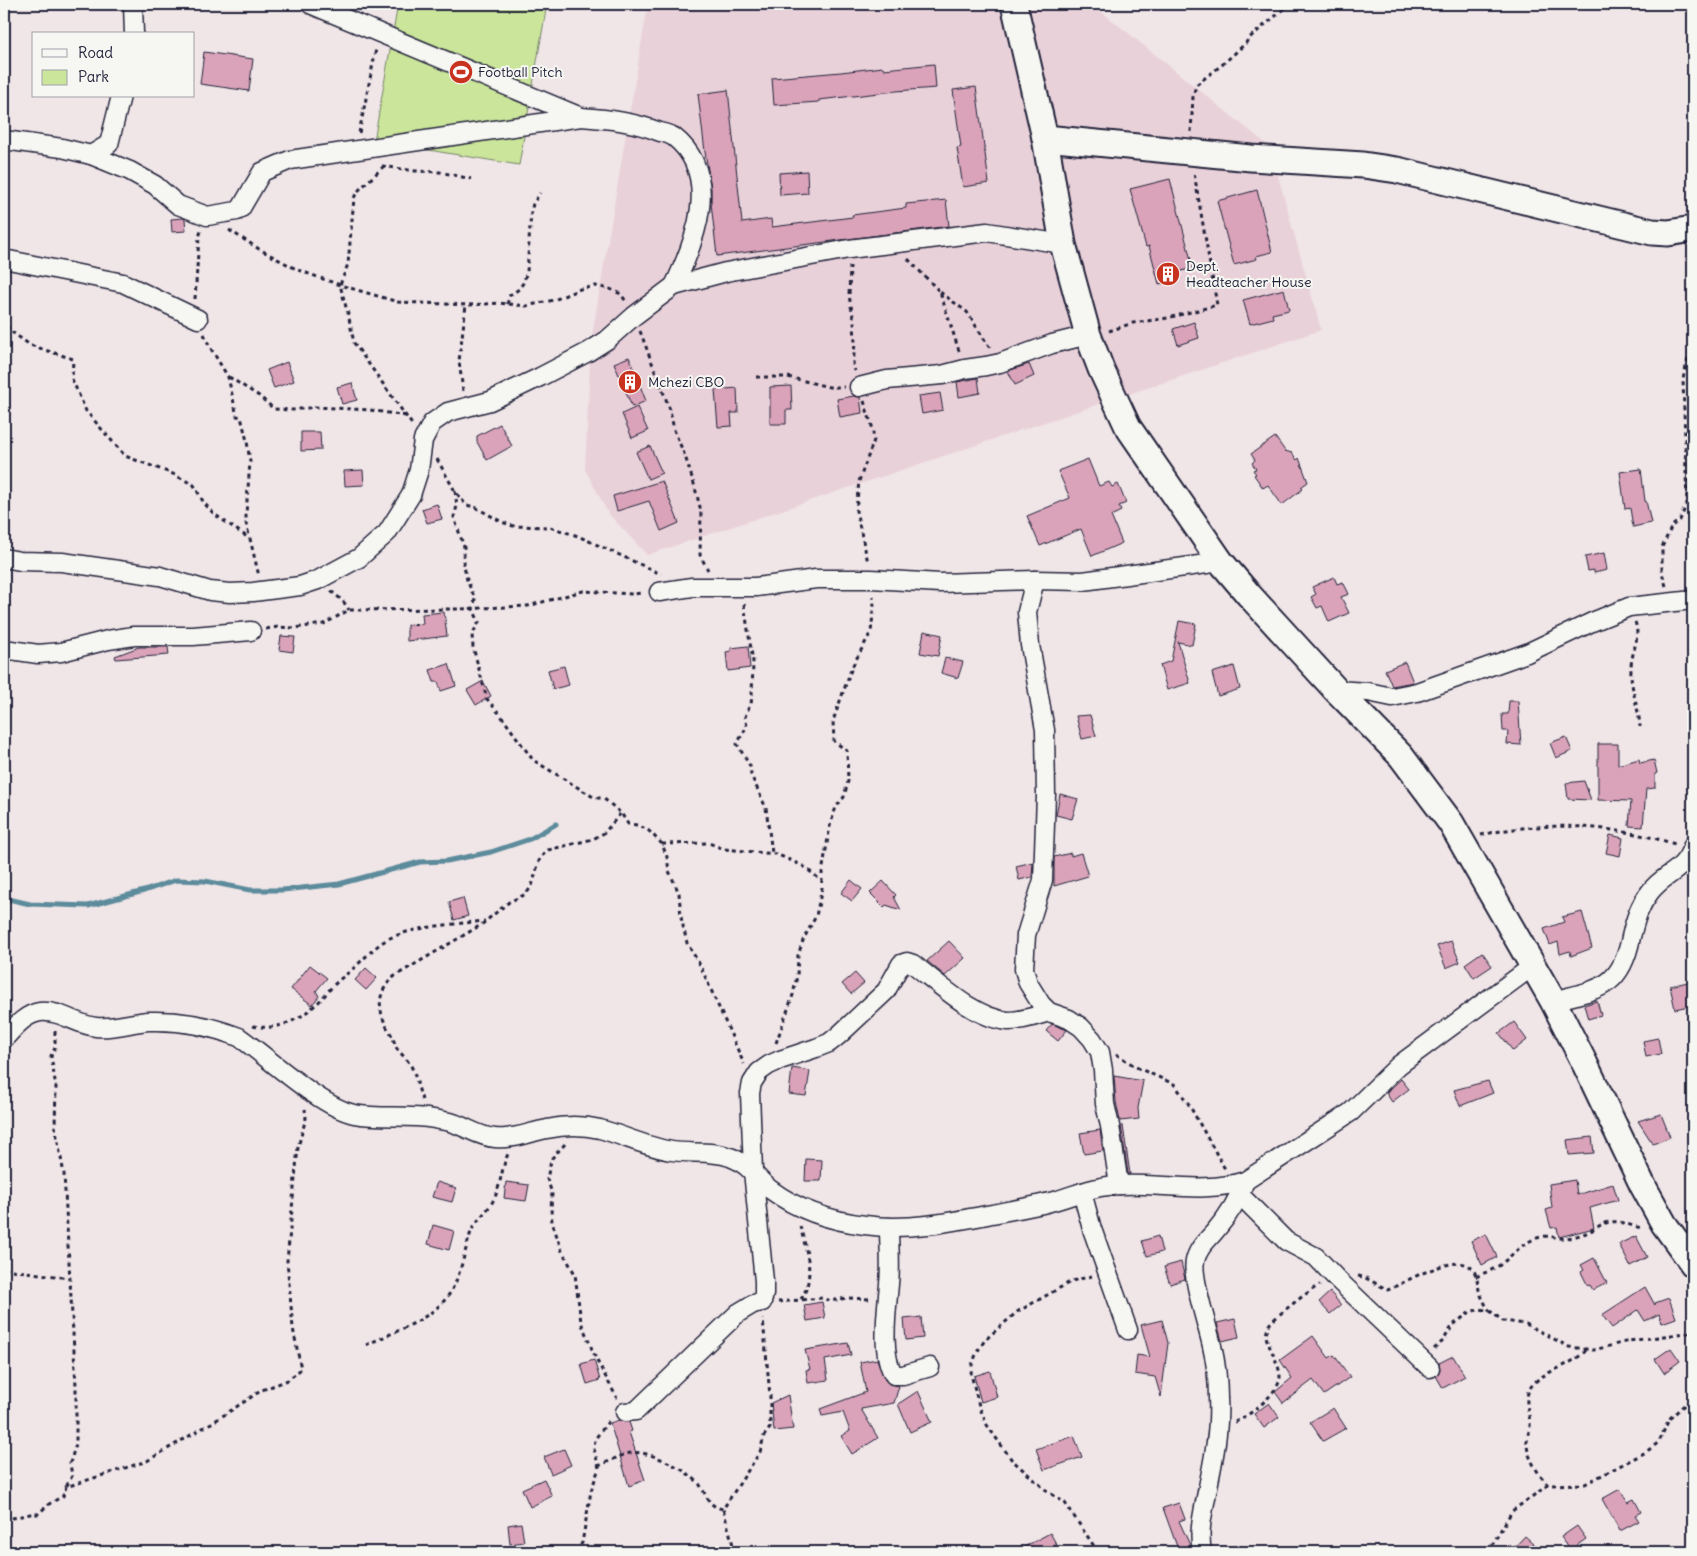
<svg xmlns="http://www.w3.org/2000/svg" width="1697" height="1556" viewBox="0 0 1697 1556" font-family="Delius,sans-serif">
<rect width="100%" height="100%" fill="#f0e5e7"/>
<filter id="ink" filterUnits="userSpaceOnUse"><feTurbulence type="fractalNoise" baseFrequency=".02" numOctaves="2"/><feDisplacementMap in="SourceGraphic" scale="10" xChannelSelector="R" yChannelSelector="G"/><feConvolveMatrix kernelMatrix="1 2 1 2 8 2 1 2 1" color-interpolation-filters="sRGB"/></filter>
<g filter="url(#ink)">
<polygon fill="#e9d1d9" points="648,4 1092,4 1270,147 1321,330 647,555 608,513 585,469 591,342"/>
<polygon fill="#cbe59b" stroke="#76846b" points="398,4 547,4 519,165 374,141"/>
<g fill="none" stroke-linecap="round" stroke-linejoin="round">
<polyline stroke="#5b8b9b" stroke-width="5" points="4,898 30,904 88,906 144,891 176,880 205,881 250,890 283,890 339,884 420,862 447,861 491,852 530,839 556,824"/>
</g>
<g fill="#daa3b9" stroke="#22223b">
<polygon points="204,52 253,59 249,91 200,84"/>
<polygon points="934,64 936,88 896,91 819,100 819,102 774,105 772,78 841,72 883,67 884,69"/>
<polygon points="976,87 989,183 963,187 957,148 961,147 953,90"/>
<polygon points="728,90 742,223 771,219 772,227 853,217 852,215 906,208 906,204 946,200 949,226 717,256 711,203 711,188 705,152 698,94"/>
<polygon points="807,171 808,193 780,195 779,173"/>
<polygon points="1170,179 1193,268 1178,272 1180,279 1159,284 1149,246 1146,247 1130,189"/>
<polygon points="1257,190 1272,252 1256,256 1257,259 1234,265 1217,201"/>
<polygon points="183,218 185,219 186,231 172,232 171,219"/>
<polygon points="1284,289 1289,310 1272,314 1273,318 1250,324 1243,300"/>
<polygon points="1194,322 1199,338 1178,345 1173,329"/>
<polygon points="629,357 646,401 632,407 614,363"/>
<polygon points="287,362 294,381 274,388 267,370"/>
<polygon points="1029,364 1034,376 1015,385 1008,371"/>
<polygon points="978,378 980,393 959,397 957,382"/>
<polygon points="352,383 357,400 342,404 337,387"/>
<polygon points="791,386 792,410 786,410 786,424 770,424 770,387"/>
<polygon points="737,388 738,413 731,413 732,426 718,427 715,390"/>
<polygon points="940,393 943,410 922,414 919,396"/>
<polygon points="854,396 860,397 862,413 840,417 837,399"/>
<polygon points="637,407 648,431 632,438 622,414"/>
<polygon points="500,424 512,446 487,460 477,442 477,436"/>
<polygon points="301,432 320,432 321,450 301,451"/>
<polygon points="1275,437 1285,451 1292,453 1297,460 1299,458 1308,482 1301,487 1303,489 1282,505 1268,485 1263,488 1254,475 1256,474 1253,470 1256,469 1252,463 1255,460 1251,454"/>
<polygon points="650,446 662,473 648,479 636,452"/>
<polygon points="1088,459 1099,486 1109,482 1112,487 1118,484 1126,503 1119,506 1121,511 1111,516 1122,543 1092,556 1081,529 1040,546 1027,516 1070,498 1058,471"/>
<polygon points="1641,469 1645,501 1646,501 1651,523 1633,527 1630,508 1625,509 1620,472"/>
<polygon points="363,470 364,485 345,486 344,471"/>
<polygon points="662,481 679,523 661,531 649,501 617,511 613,496"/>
<polygon points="437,504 442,519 427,523 422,509"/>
<polygon points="1604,553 1607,570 1594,573 1594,570 1588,571 1585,557"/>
<polygon points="1334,577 1337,584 1343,582 1349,594 1341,597 1349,613 1329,622 1322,606 1317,608 1311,597 1316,594 1312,587"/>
<polygon points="444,612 447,636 407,641 407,625 423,624 422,614"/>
<polygon points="1179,621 1196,624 1192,645 1178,642 1190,683 1167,690 1160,665 1171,661"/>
<polygon points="924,631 942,635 938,656 920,653"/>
<polygon points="281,636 295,637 293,652 279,650"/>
<polygon points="748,646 750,668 728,671 726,652 731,651 731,648"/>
<polygon points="139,647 168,647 169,655 116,659 115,656"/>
<polygon points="945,658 963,662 958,678 941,673"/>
<polygon points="1405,662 1413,682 1392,686 1385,670"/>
<polygon points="449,664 456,686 441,691 438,682 434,682 430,670"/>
<polygon points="564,666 569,685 553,689 548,670"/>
<polygon points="1234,666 1240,689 1218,696 1212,673"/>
<polygon points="483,681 491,696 476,705 467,690"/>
<polygon points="1509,701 1518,701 1521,745 1507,744 1508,731 1503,731 1502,714 1508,714"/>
<polygon points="1090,715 1096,736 1082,739 1076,716"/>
<polygon points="1566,737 1572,751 1556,758 1550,743"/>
<polygon points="1598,744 1618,744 1618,765 1639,759 1640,763 1654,760 1657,773 1655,774 1655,788 1646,789 1643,827 1629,826 1631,801 1598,800"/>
<polygon points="1584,781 1591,800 1568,799 1566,783"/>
<polygon points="1060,794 1078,799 1072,819 1056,815"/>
<polygon points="1610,835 1623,838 1620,856 1606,853"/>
<polygon points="1071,853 1071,856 1081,853 1088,876 1054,886 1054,857"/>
<polygon points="1033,862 1032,877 1019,880 1016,866"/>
<polygon points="851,880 862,889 852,901 841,893"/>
<polygon points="883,881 896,895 894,897 901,910 886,905 884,907 870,893"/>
<polygon points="463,898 468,916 454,920 449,902"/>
<polygon points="1582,912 1592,948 1571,956 1570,951 1560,954 1558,942 1550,945 1544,929 1564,922 1562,917"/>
<polygon points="949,941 965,958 945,976 927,961"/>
<polygon points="1451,941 1460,962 1446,968 1437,946"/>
<polygon points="1482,952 1492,966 1474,978 1465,964"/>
<polygon points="310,965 327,978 316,991 319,996 312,1005 291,989"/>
<polygon points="366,968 377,978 366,990 355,980"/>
<polygon points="855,973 864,983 851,994 842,984"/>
<polygon points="1688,982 1693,1005 1675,1009 1670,986"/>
<polygon points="1597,1001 1601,1015 1588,1019 1584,1005"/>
<polygon points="1514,1022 1527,1040 1513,1051 1499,1033"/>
<polygon points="1052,1024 1067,1030 1058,1041 1046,1031"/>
<polygon points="1658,1038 1661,1054 1646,1057 1643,1041"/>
<polygon points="792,1068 810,1071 806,1096 789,1094"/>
<polygon points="1114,1076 1143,1081 1138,1108 1139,1119 1120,1121 1116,1102"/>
<polygon points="1401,1079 1409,1089 1392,1102 1386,1093"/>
<polygon points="1488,1081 1493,1093 1460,1106 1454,1090"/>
<polygon points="1661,1114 1670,1137 1653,1144 1638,1121"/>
<polygon points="1121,1126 1123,1126 1130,1174 1128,1174"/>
<polygon points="1100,1130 1103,1151 1084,1154 1080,1133"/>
<polygon points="1592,1137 1594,1153 1569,1155 1567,1140"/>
<polygon points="806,1159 822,1160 821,1181 805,1181"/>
<polygon points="1575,1180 1577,1195 1613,1184 1618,1200 1590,1208 1594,1228 1559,1237 1557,1227 1551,1228 1546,1210 1552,1208 1549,1184"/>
<polygon points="437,1182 456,1188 452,1202 432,1197"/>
<polygon points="506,1182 529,1185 526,1201 504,1198"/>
<polygon points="433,1225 454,1231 449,1250 428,1244"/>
<polygon points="1486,1234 1497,1257 1482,1265 1471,1241"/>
<polygon points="1158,1236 1162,1252 1147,1256 1142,1241"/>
<polygon points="1636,1236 1647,1257 1630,1266 1619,1244"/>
<polygon points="1594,1258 1607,1283 1593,1290 1590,1285 1588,1286 1581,1272 1584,1270 1581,1265"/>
<polygon points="1181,1262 1185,1279 1170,1284 1164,1267"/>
<polygon points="1645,1287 1655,1305 1655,1303 1669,1298 1676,1318 1662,1323 1659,1314 1645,1321 1638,1310 1612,1328 1602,1315"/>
<polygon points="1330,1292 1341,1305 1330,1314 1319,1302"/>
<polygon points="822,1302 825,1318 807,1321 804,1305"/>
<polygon points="921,1317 923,1338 906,1340 904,1319"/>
<polygon points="1235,1319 1239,1337 1222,1341 1217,1323"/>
<polygon points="1162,1320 1168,1343 1161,1397 1155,1377 1135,1374 1137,1355 1150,1357 1141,1325"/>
<polygon points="1313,1336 1329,1358 1334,1355 1350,1377 1324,1395 1313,1380 1283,1403 1275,1392 1292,1378 1280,1360"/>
<polygon points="848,1343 851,1355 825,1360 828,1380 808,1383 806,1370 810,1369 805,1350"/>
<polygon points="1671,1348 1680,1361 1664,1373 1655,1359"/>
<polygon points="1453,1356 1465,1376 1443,1388 1436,1376 1440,1370 1439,1363"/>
<polygon points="877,1359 885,1380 889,1384 899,1386 894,1403 861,1409 878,1438 852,1454 841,1436 850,1431 843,1412 822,1416 820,1409 866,1392 860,1362"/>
<polygon points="594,1360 600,1380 587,1384 581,1364"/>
<polygon points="990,1371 997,1397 981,1402 974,1376"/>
<polygon points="918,1391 932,1422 910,1432 898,1404"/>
<polygon points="788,1395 793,1429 774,1431 771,1403"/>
<polygon points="1269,1403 1279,1417 1264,1428 1254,1414"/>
<polygon points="1333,1408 1346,1428 1323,1441 1310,1422"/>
<polygon points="619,1420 629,1422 632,1431 629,1432 645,1480 629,1486 610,1423"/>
<polygon points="1074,1436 1082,1457 1044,1470 1036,1449"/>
<polygon points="564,1449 571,1465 551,1474 544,1457"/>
<polygon points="544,1479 552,1496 530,1507 522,1489"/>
<polygon points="1620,1489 1628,1502 1634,1499 1641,1512 1635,1515 1639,1521 1620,1531 1602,1499"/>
<polygon points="1179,1503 1185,1519 1179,1521 1190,1545 1191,1552 1179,1552 1163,1508"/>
<polygon points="521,1523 524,1542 510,1544 508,1525"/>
<polygon points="1577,1526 1586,1539 1570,1550 1561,1537"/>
<polygon points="1050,1533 1057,1545 1043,1552 1015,1552"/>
<polygon points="1525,1536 1543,1552 1510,1552"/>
</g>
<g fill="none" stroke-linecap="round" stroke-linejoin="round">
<g stroke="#22223b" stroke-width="21">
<g id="street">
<polyline points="133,4 134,34"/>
<polyline points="310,4 581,117"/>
<path d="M 4,140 L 62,148 L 91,155 L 130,171 L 155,185 L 178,205 L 207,216 L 237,211 L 241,208 L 262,172 L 290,160 L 581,117 C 609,119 635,122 660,132 C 665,133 671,135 674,137 C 722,175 695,242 674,286"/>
<polyline points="91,155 109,144 121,96"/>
<polyline points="4,259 123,283 198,319"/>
<polyline points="859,387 887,380 942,375 965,369 986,366 1000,363 1052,344 1088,335"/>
<polyline points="4,558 20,561 62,562 160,576 210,591 230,593 253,592 300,586 318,580 359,558 387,533 411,495 419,470 423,440 432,423 448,412 490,401 540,377 588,352 607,340 634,316 674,286 726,272 849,249 987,232 1063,244"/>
<polyline points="1035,580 1027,612 1030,645 1045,730 1046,795 1043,880 1026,935 1024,969 1028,983 1041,1004 1049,1012 1069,1019 1081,1027 1092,1039 1100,1052 1103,1070 1105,1104 1110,1126 1119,1185"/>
<polyline points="659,592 692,587 756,587 816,579 871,579 940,583 1035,580 1083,581 1221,562"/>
<polyline points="4,649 38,654 61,652 108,640 134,636 193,636 251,631"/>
<polyline points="1336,690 1368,692 1392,697 1417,692 1527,653 1592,622 1629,607 1693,600"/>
<path d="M 1553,1001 C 1598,989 1621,989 1631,937 C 1635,920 1639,906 1650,892 C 1666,871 1682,875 1693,845"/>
<path d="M 4,1039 C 14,1028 25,1014 40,1012 C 60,1010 77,1025 96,1027 C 113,1029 132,1022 149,1021 C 179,1020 211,1026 239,1037 C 269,1058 321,1107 354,1114 C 380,1119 408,1114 434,1119 C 439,1120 445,1121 450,1122 C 465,1126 479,1137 495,1138 C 513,1140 530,1132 547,1129 C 565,1125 583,1125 600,1129 C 625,1136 647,1147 672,1151 C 691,1154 712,1150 730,1157 C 748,1163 757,1179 771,1190 C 798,1210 832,1221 865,1225 C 907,1231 951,1222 992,1214 C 1012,1210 1031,1207 1050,1202 C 1067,1198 1084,1190 1101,1187 C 1149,1179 1198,1196 1245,1181 L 1351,1112 L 1399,1065 L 1533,966"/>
<polyline points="1082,1192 1092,1229 1128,1330"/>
<polyline points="1240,1195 1286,1241 1316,1257 1337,1279 1430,1368"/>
<path d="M 889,1227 C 889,1246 891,1266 889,1284 C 887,1309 880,1354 894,1375 L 903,1375 L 930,1367"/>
<path d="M 625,1412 L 636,1411 L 738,1313 L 753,1304 L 762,1302 L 764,1294 L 764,1281 L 753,1171 L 750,1093 L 752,1083 L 759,1072 L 769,1065 L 780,1060 L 816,1048 L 829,1043 L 839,1035 L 886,991 L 901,964 L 907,962 L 913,964 C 938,983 975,1019 1008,1021 C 1022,1021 1036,1016 1049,1012"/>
<path d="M 1202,1552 C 1198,1530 1203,1514 1207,1492 C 1213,1462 1220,1430 1218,1398 C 1218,1381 1216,1363 1212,1346 C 1208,1327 1191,1277 1195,1261 C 1198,1247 1208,1240 1216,1230 C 1228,1216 1239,1198 1245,1181"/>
</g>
</g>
<g stroke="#22223b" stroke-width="29">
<g id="secondary">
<polyline points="1014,4 1045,138 1063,244 1088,335 1101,369 1128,427 1221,562 1249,595 1336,690 1401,756 1451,823 1553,1001 1585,1064 1642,1184 1664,1224 1693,1264"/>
<polyline points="1045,138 1251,158 1363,165 1397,170 1652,232 1668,233 1693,229"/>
</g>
</g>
<g stroke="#22223b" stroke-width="3" stroke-dasharray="4 4" stroke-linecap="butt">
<polyline points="1191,132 1193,97 1196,85 1223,64 1246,43 1248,39 1290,4"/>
<polyline points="359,133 376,49"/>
<polyline points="382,166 415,171 440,172 471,179"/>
<polyline points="384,166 357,192 354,198 348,264 340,285 349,318 354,343 413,426"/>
<polyline points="229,230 259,249 298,270 340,285 398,302 469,305 499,303 526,306 554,300 580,289 596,286 610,289 621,294 627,303"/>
<polyline points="908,259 940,292 960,354"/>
<polyline points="850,266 849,296 854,321 855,343 853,365 855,371"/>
<polyline points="940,292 967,312 990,348"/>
<polyline points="195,299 199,237 201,231"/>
<polyline points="507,304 510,295 519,289 523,283 527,272 531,211 533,204 540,193"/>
<polyline points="4,318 9,330 30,345 73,359 72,379 86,411 125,456 173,474 194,485 204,503 214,514 250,539 259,576"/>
<polyline points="640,331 670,410 674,430 685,456 694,484 701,511 700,555 708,570"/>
<polyline points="1109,331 1133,323 1168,318 1217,305 1194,173"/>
<polyline points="204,334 210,347 228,377 237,416 241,417 247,441 250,462 246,514 246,523 250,539"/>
<polyline points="229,377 259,396 274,409 293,410 315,407 370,410 406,416"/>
<polyline points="756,377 788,377 829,387 844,387"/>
<polyline points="463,391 459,361 466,305"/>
<polyline points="864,401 872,426 874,440 859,481 856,511 868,562"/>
<polyline points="437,459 455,491 466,505 475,507 502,522 513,526 550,527 578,536 661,574"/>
<polyline points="455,491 457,506 454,517 464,547 464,566 467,580 475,599 473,609 479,622 472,635 473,647 487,699 499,713 533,760 595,798 603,798 621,813 628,824 638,825 649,831 662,844 667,857 669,871 679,893 681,917 687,943 700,965 744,1064"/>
<polyline points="1666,586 1662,573 1662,547 1672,526 1680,520 1687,503 1683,379 1693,339"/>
<polyline points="331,591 343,601 349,610"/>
<polyline points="744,604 753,662 752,696 751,704 747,711 745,717 747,726 737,744 750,766 751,775 766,808 772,853"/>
<path d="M 1635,622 C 1641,637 1631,653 1631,668 C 1630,688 1639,708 1640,727"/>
<polyline points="266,629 278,627 294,628 324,624 349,610 459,609 528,606 583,591 632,594 643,593"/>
<path d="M 1481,835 C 1544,820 1613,825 1675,844"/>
<polyline points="662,844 709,843 724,849 776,854 803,866 822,881"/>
<path d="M 253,1026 C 277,1031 298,1021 315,1005 C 323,999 328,990 336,983 C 342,977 350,972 356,966 C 367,956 375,946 388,939 C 414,926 457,924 485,921"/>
<polyline points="55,1031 55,1048 51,1056 56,1087 55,1126 64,1174 76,1386 76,1444 70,1463 72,1476 66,1487"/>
<polyline points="776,1043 793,995 797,976 798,955 804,938 816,916 822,888 822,873 830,826 836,807 844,797 848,781 847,751 834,741 833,721 852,667 871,632 874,606 873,596"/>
<polyline points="1116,1054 1138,1068 1174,1084 1188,1103 1225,1169"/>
<path d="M 422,1100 C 418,1088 416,1075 410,1064 C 406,1058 401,1054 397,1049 C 394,1043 393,1036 389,1031 C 377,1010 376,992 395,976 L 481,925 L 509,902 L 526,894 L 532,886 L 539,861 L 543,855 L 548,850 L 593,839 L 604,833 L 621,813"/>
<polyline points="565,1144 552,1158 549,1169 547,1179 552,1193 551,1209 552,1222 562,1251 575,1274 581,1322 596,1359 617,1398"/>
<path d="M 800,1226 C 806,1250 816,1277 801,1299"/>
<polyline points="4,1269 69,1278"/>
<polyline points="1092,1276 1072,1281 1017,1312 985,1340 977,1352 972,1365 971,1374 979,1406 987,1425 994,1435 1012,1460 1047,1491 1065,1503 1098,1552"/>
<path d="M 1358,1276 L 1364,1277 L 1388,1290 C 1404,1283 1461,1248 1474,1271 C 1477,1277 1478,1284 1479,1290 C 1482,1298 1485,1305 1490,1311"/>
<path d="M 1476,1277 C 1483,1273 1490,1271 1497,1267 C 1512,1257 1522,1241 1541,1237 C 1548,1235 1552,1237 1559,1238 C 1567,1239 1578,1236 1586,1233 C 1594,1230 1601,1223 1610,1222 C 1621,1220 1632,1227 1643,1228"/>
<polyline points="778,1302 822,1298 831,1301 846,1298 871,1299"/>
<path d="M 366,1345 C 391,1333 423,1323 443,1302 C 460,1284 463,1255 471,1232 C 476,1220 487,1212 493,1201 C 501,1186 501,1169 508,1154"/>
<polyline points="1434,1349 1443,1341 1453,1325 1470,1312 1480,1309 1490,1311 1503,1321 1526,1324 1569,1347 1594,1350 1629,1341 1693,1332"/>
<path d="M 1235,1422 C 1248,1417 1280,1392 1280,1377 C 1280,1364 1268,1347 1266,1336 C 1266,1334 1268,1327 1269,1325 C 1272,1319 1312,1288 1320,1285"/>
<path d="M 598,1466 C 609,1462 620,1455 631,1453 C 648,1449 690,1471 700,1485 C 707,1496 709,1507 723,1509"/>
<path d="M 1548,1485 C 1539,1475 1528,1459 1527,1445 C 1526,1437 1531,1429 1530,1422 C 1528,1406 1522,1395 1535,1382 C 1551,1368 1571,1367 1587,1349"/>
<polyline points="4,1520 30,1514 38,1514 49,1504 63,1496 66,1487 147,1461 218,1419 262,1390 288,1380 301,1369 293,1328 287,1261 298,1147 306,1118 305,1109"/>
<polyline points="576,1552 582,1543 591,1491 599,1468 594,1449 595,1439 611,1418"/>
<polyline points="735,1552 723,1509 760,1452 764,1436 770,1428 770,1396 763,1319"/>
<polyline points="1488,1552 1512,1511 1548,1485 1585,1484 1646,1452 1659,1442 1669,1419 1693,1397"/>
</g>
<use href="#street" stroke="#f6f6f2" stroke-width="18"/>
<use href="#secondary" stroke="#f6f6f2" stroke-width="25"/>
</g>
</g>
<defs>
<g id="stadium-disc" transform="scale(1.25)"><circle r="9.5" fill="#c8321e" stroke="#f6f6f2"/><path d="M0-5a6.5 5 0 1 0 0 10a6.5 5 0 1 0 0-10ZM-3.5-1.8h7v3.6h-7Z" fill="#fff"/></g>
<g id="building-disc" transform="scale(1.25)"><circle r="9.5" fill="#c8321e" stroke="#f6f6f2"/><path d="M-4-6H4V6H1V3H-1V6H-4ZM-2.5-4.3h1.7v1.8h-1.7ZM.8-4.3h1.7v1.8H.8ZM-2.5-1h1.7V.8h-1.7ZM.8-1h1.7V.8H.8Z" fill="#fff"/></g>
</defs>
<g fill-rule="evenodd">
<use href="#stadium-disc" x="461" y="72"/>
<use href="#building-disc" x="1168" y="274"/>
<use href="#building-disc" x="630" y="382"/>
</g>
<g text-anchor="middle" stroke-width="4" stroke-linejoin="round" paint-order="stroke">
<g font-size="14" fill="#22223b" stroke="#f6f6f2" text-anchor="start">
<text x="478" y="77">Football Pitch</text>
<text x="1186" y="271">Dept.<tspan x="1186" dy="16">Headteacher House</tspan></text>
<text x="648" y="387">Mchezi CBO</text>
</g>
</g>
<rect width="1697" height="1556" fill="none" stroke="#f6f6f2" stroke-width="20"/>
<rect x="10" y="10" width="1677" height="1536" fill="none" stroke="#22223b" stroke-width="2" filter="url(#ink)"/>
<rect x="32" y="32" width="162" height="65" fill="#f6f6f2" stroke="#a1a1a9"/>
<rect x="42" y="49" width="25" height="8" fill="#f6f6f2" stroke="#a1a1a9"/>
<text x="78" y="58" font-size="15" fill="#22223b">Road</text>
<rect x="42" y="70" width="25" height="15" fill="#cbe59b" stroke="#a1a1a9"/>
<text x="78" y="82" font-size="15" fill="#22223b">Park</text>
</svg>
